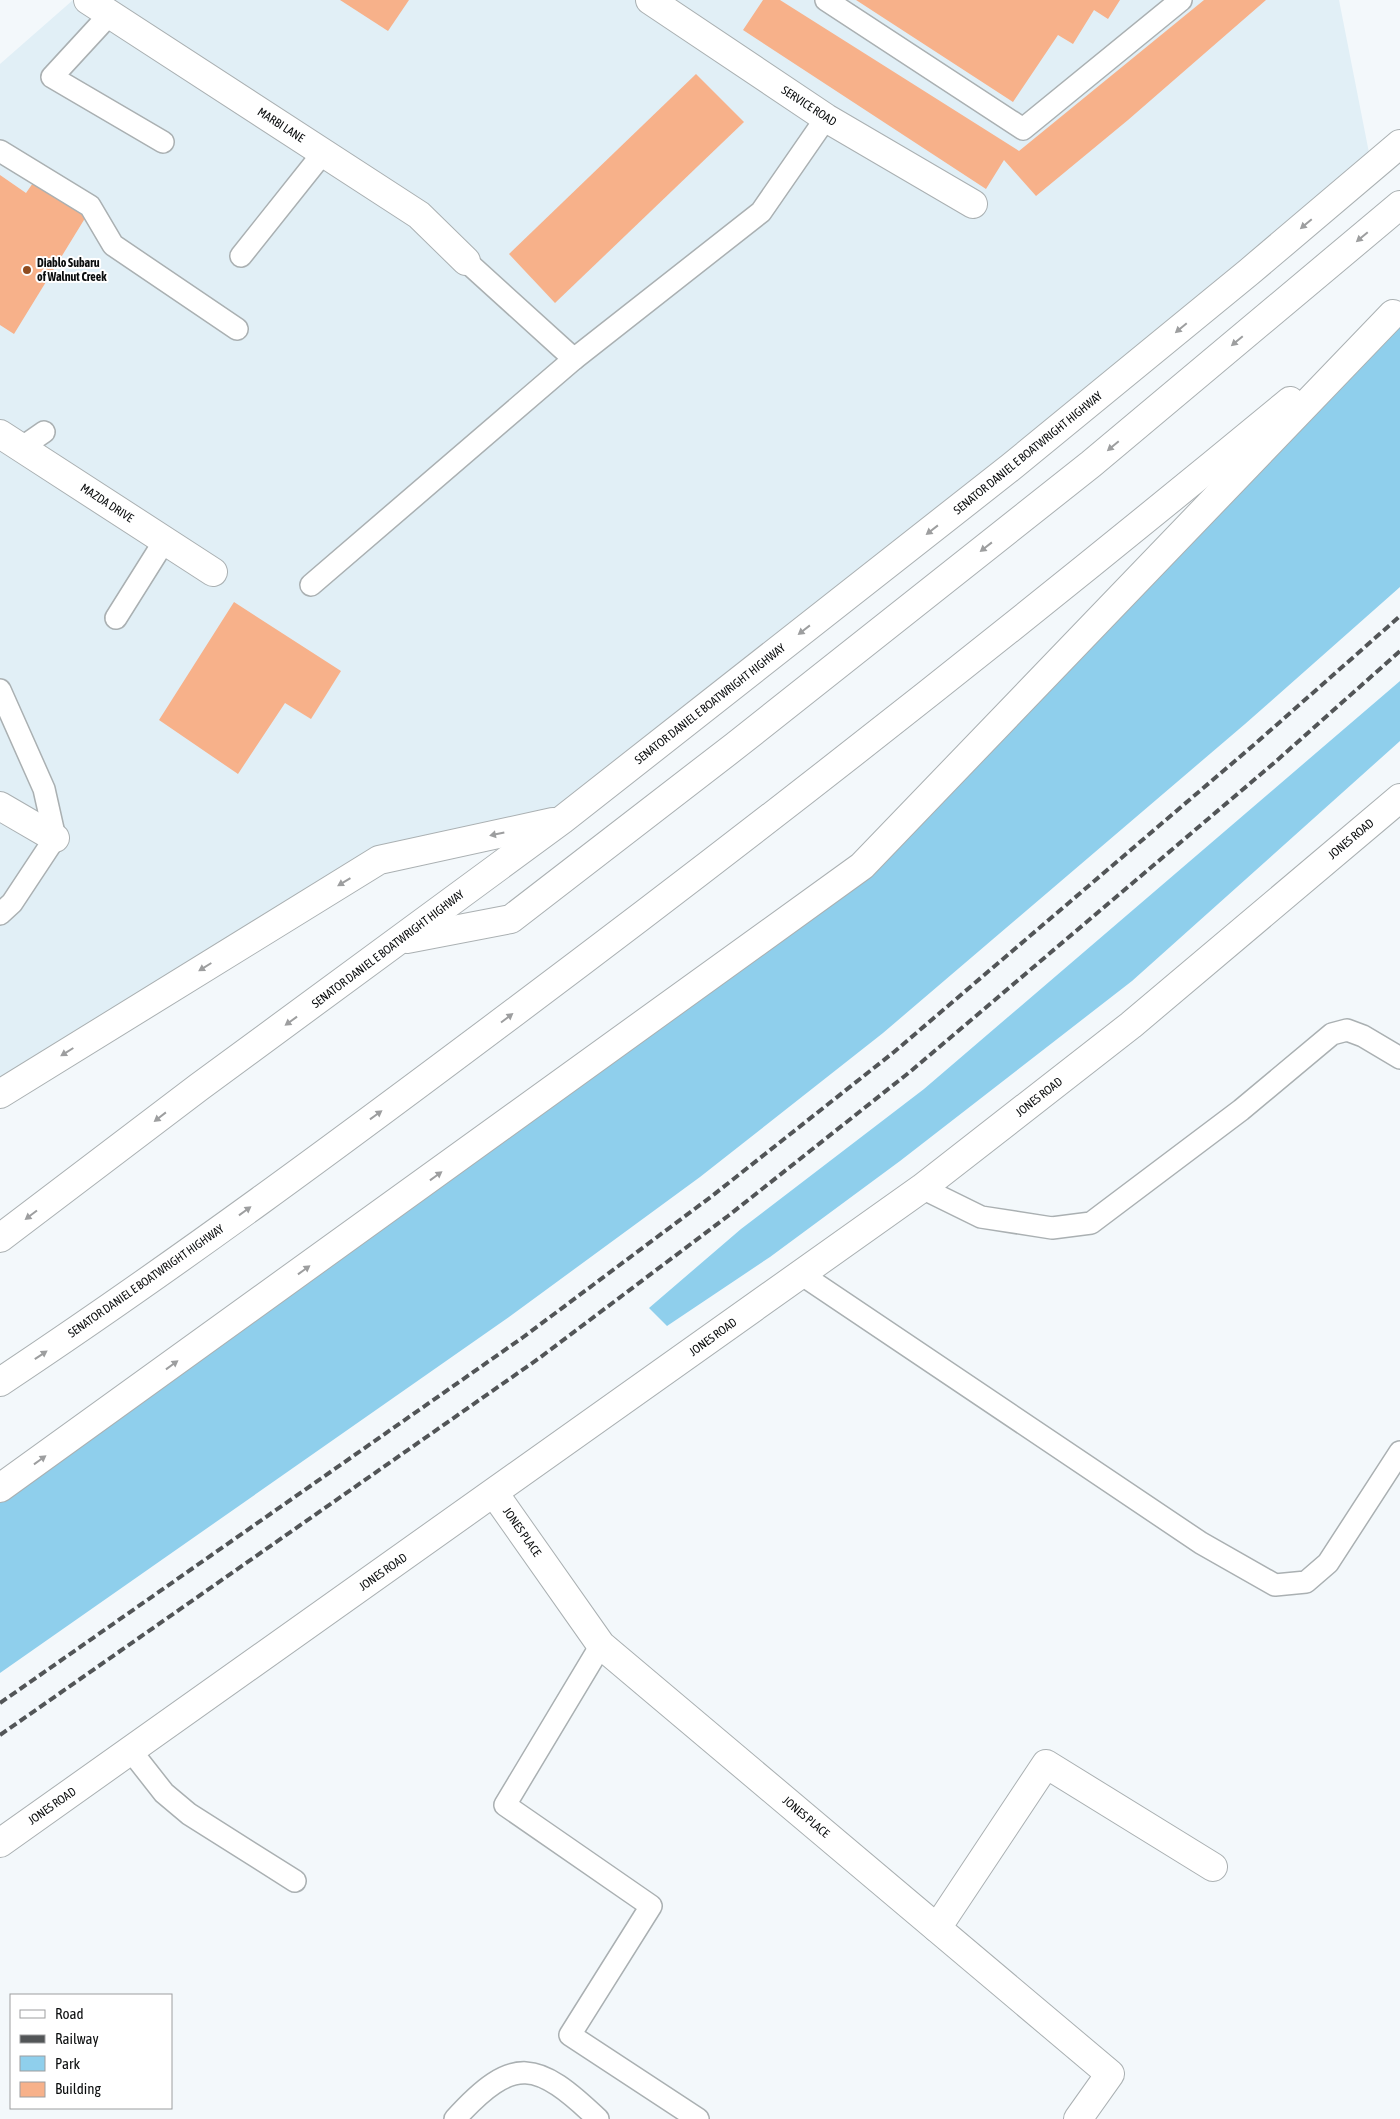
<svg xmlns="http://www.w3.org/2000/svg" width="1400" height="2119" viewBox="0 0 1400 2119" font-family="'Asap Condensed',sans-serif">
<rect width="100%" height="100%" fill="#f3f8fb"/>
<polygon fill="#e1eff6" points="73,0 1339,0 1372,168 562,820 379,860 0,1094 0,64"/>
<g fill="#8fcfec">
<polygon points="1400,309 1400,587 1245,724 883,1033 700,1177 509,1317 0,1673 0,1488 862,866"/>
<polygon points="1400,681 1400,741 1132,981 900,1161 770,1257 667,1326 649,1308 741,1229 924,1089"/>
</g>
<g fill="#f7b18a">
<polygon points="340,0 409,0 388,31"/>
<polygon points="763,0 780,0 1019,151 1204,0 1266,0 1128,120 1036,196 1004,160 986,189 743,30"/>
<polygon points="856,0 1120,0 1108,19 1094,10 1073,44 1058,35 1013,102"/>
<polygon points="696,74 744,122 555,303 509,254"/>
<polygon points="0,175 26,193 35,180 87,215 14,334 0,325"/>
<polygon points="234,602 341,671 311,719 285,703 238,774 159,720"/>
</g>
<g fill="none" stroke-linecap="round" stroke-linejoin="round">
<g stroke="#aab0b2" stroke-width="24">
<g id="service">
<polyline points="826,0 1023,129 1181,0"/>
<polyline points="110,14 52,77 163,142"/>
<polyline points="0,151 90,206 113,245 237,329"/>
<polyline points="241,256 323,153"/>
<polyline points="466,261 574,359 761,212 826,118"/>
<polyline points="21,448 44,432"/>
<polyline points="311,585 574,359"/>
<polyline points="116,618 165,540"/>
<polyline points="0,690 44,789 55,838 12,903 0,914"/>
<polyline points="922,1188 981,1217 1052,1228 1091,1223 1241,1110 1332,1034 1347,1030 1363,1036 1400,1058"/>
<polyline points="801,1274 1201,1543 1275,1585 1306,1582 1328,1563 1400,1452"/>
<polyline points="601,1645 505,1805 651,1906 570,2035 698,2119"/>
<polyline points="131,1751 164,1793 189,1814 295,1881"/>
<path d="M 455,2119 C 514,2054 537,2061 598,2119"/>
</g>
</g>
<g stroke="#aab0b2" stroke-width="30">
<g id="minor">
<polyline points="88,0 419,215 466,261"/>
<polyline points="650,0 826,118 973,204"/>
<polyline points="0,434 213,572"/>
<polyline points="0,806 55,838"/>
<polyline points="494,1493 601,1645 1110,2074 1078,2119"/>
<polyline points="0,1843 922,1188 1131,1025 1400,798"/>
<polyline points="937,1928 1046,1764 1213,1867"/>
</g>
</g>
<g stroke="#aab0b2" stroke-width="30">
<g id="motorway">
<polyline points="407,939 511,919 735,746 1091,464 1400,205"/>
<polyline points="0,1094 379,860 553,822"/>
<polyline points="0,1238 199,1087 562,820 1011,467 1249,272 1400,144"/>
<path d="M 0,1382 C 176,1265 347,1138 516,1011 C 779,814 1037,610 1290,401"/>
<polyline points="0,1488 862,866 1393,314"/>
</g>
</g>
<use href="#service" stroke="#fff" stroke-width="21"/>
<use href="#minor" stroke="#fff" stroke-width="28"/>
<use href="#motorway" stroke="#fff" stroke-width="28"/>
<g stroke="#525557" stroke-width="4" stroke-dasharray="8 4" stroke-linecap="butt">
<polyline points="0,1703 522,1338 712,1196 894,1052 1256,743 1400,616"/>
<polyline points="0,1735 538,1359 728,1216 911,1071 1274,763 1400,651"/>
</g>
</g>
<defs><path id="oneway-solid" d="M-6-.8H1V-3.2L6.5 0L1 3.2V.8H-6Z" transform="scale(1.25)"/></defs>
<g fill="#9d9e9f">
<use href="#oneway-solid" transform="translate(1306 224) rotate(140)"/>
<use href="#oneway-solid" transform="translate(1362 237) rotate(140)"/>
<use href="#oneway-solid" transform="translate(1181 328) rotate(140)"/>
<use href="#oneway-solid" transform="translate(1237 341) rotate(140)"/>
<use href="#oneway-solid" transform="translate(1113 446) rotate(140)"/>
<use href="#oneway-solid" transform="translate(932 530) rotate(142)"/>
<use href="#oneway-solid" transform="translate(986 547) rotate(142)"/>
<use href="#oneway-solid" transform="translate(804 630) rotate(142)"/>
<use href="#oneway-solid" transform="translate(497 834) rotate(168)"/>
<use href="#oneway-solid" transform="translate(344 882) rotate(149)"/>
<use href="#oneway-solid" transform="translate(205 967) rotate(148)"/>
<use href="#oneway-solid" transform="translate(507 1018) rotate(-37)"/>
<use href="#oneway-solid" transform="translate(291 1021) rotate(144)"/>
<use href="#oneway-solid" transform="translate(67 1052) rotate(148)"/>
<use href="#oneway-solid" transform="translate(376 1115) rotate(-36)"/>
<use href="#oneway-solid" transform="translate(160 1117) rotate(142)"/>
<use href="#oneway-solid" transform="translate(436 1176) rotate(-36)"/>
<use href="#oneway-solid" transform="translate(245 1211) rotate(-36)"/>
<use href="#oneway-solid" transform="translate(31 1215) rotate(143)"/>
<use href="#oneway-solid" transform="translate(304 1270) rotate(-36)"/>
<use href="#oneway-solid" transform="translate(41 1355) rotate(-34)"/>
<use href="#oneway-solid" transform="translate(172 1365) rotate(-36)"/>
<use href="#oneway-solid" transform="translate(40 1460) rotate(-36)"/>
</g>
<circle fill="#904c20" stroke="#fff" stroke-width="2" cx="27" cy="270" r="5"/>
<g text-anchor="middle" stroke-width="4" stroke-linejoin="round" paint-order="stroke">
<g font-size="12" fill="#0b0d0e" stroke="#fff">
<text transform="translate(809 106) rotate(33)" y="4">SERVICE ROAD</text>
<text transform="translate(281 125) rotate(33)" y="4">MARBI LANE</text>
<text transform="translate(1028 453) rotate(-39)" y="4">SENATOR DANIEL E BOATWRIGHT HIGHWAY</text>
<text transform="translate(107 503) rotate(33)" y="4">MAZDA DRIVE</text>
<text transform="translate(710 704) rotate(-38)" y="4">SENATOR DANIEL E BOATWRIGHT HIGHWAY</text>
<text transform="translate(1351 839) rotate(-40)" y="4">JONES ROAD</text>
<text transform="translate(388 949) rotate(-37)" y="4">SENATOR DANIEL E BOATWRIGHT HIGHWAY</text>
<text transform="translate(1039 1097) rotate(-38)" y="4">JONES ROAD</text>
<text transform="translate(146 1281) rotate(-35)" y="4">SENATOR DANIEL E BOATWRIGHT HIGHWAY</text>
<text transform="translate(713 1337) rotate(-36)" y="4">JONES ROAD</text>
<text transform="translate(522 1532) rotate(55)" y="4">JONES PLACE</text>
<text transform="translate(383 1572) rotate(-35)" y="4">JONES ROAD</text>
<text transform="translate(52 1806) rotate(-35)" y="4">JONES ROAD</text>
<text transform="translate(806 1817) rotate(40)" y="4">JONES PLACE</text>
</g>
<g font-size="12" font-weight="bold" fill="#0b0d0e" stroke="#fff" text-anchor="start">
<text x="37" y="267">Diablo Subaru<tspan x="37" dy="14">of Walnut Creek</tspan></text>
</g>
</g>
<rect x="10" y="1994" width="162" height="115" fill="#ffffff" stroke="#9d9e9f"/>
<rect x="20" y="2010" width="25" height="8" fill="#ffffff" stroke="#9d9e9f"/>
<text x="55" y="2019" font-size="15" fill="#0b0d0e">Road</text>
<rect x="20" y="2035" width="25" height="8" fill="#525557" stroke="#9d9e9f"/>
<text x="55" y="2044" font-size="15" fill="#0b0d0e">Railway</text>
<rect x="20" y="2056" width="25" height="15" fill="#8fcfec" stroke="#9d9e9f"/>
<text x="55" y="2069" font-size="15" fill="#0b0d0e">Park</text>
<rect x="20" y="2082" width="25" height="15" fill="#f7b18a" stroke="#9d9e9f"/>
<text x="55" y="2094" font-size="15" fill="#0b0d0e">Building</text>
</svg>
